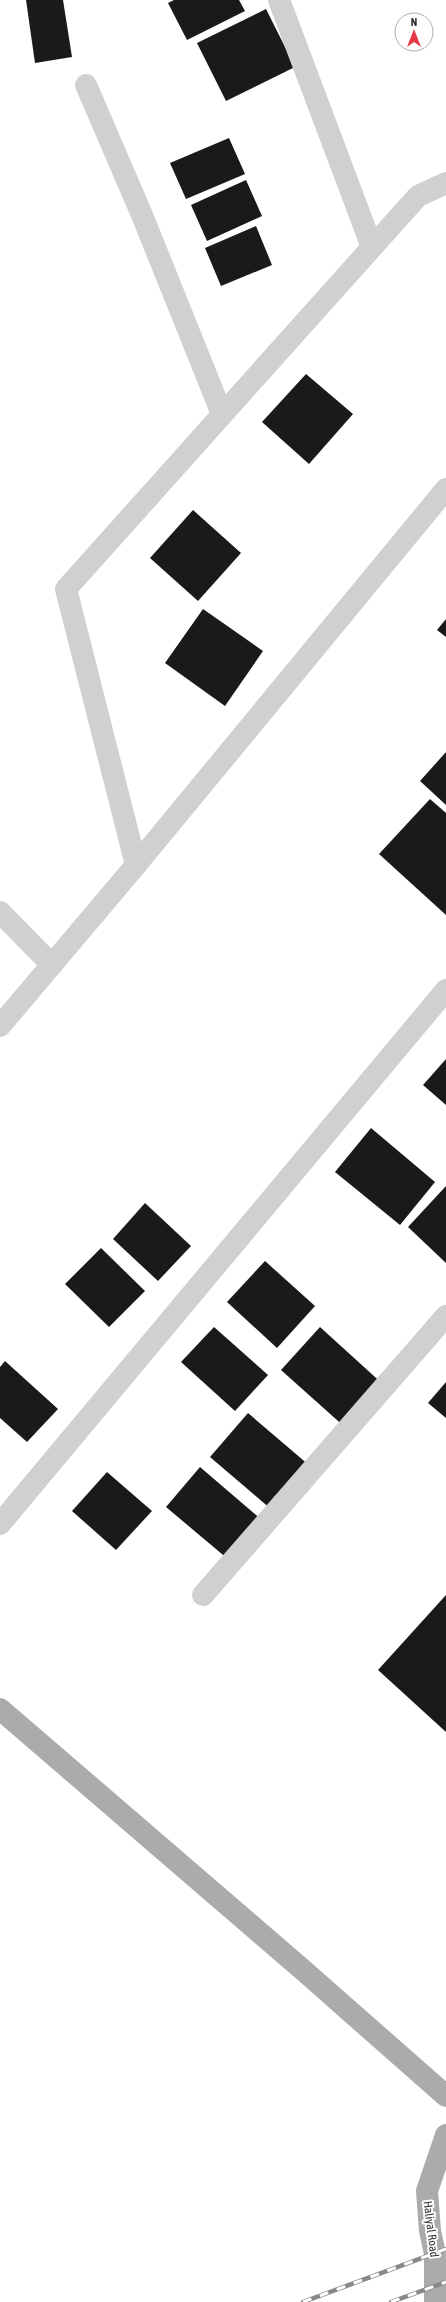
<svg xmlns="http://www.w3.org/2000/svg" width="446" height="2302" viewBox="0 0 446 2302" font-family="'Asap Condensed',sans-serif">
<rect width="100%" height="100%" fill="#fff"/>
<g fill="#1a1a1a">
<polygon points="26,0 63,0 72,57 35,63"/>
<polygon points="174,0 239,0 245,11 187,40 168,3"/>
<polygon points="266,9 295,67 226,101 197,43"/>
<polygon points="229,138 245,174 186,199 170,163"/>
<polygon points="246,180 262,216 207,241 191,205"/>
<polygon points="256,226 272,265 221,286 205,248"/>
<polygon points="306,374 353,414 309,464 262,422"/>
<polygon points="193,510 241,553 198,601 150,558"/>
<polygon points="203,609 263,651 225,706 165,663"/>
<polygon points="446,619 446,637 437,630"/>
<polygon points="446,752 446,805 420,781"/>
<polygon points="430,799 446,813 446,915 379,854"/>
<polygon points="446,1059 446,1105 423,1085"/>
<polygon points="371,1128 435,1182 400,1225 335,1172"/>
<polygon points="446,1186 446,1263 408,1227"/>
<polygon points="145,1203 191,1246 158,1281 113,1239"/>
<polygon points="101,1248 145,1291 109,1327 65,1284"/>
<polygon points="265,1261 315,1306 277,1348 227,1302"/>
<polygon points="214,1327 268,1375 235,1411 181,1362"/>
<polygon points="320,1327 386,1387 347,1429 281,1370"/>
<polygon points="5,1361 58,1409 27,1442 0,1418 0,1367"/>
<polygon points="446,1382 446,1418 428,1403"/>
<polygon points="248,1413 310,1466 272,1510 210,1457"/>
<polygon points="200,1467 263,1521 229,1560 166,1507"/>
<polygon points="107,1472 152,1511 116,1550 72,1511"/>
<polygon points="446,1595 446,1732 378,1670"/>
</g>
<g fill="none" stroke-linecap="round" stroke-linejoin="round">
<g stroke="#d0d0d0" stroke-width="22">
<polyline points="279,0 372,247"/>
<polyline points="86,85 142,215 222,414"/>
<polyline points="136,865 66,589 418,196 446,183"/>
<polyline points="0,912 52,965"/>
<polyline points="0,1026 136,865 446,489"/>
<polyline points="0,1524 446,990"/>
<polyline points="203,1595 446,1316"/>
</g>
<g stroke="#ababab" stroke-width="22">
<polyline points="0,1709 303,1970 446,2096"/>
<polyline points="435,2302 435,2254 430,2231 427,2191 446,2135"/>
</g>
<g stroke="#888" stroke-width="4.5">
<g id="rail">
<polyline points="303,2302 446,2249"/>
<polyline points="391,2302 446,2282"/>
</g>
</g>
<use href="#rail" stroke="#fff" stroke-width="3" stroke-dasharray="9" stroke-linecap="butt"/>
</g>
<g text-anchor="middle" stroke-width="4" stroke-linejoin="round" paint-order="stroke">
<g font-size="12" fill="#333" stroke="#fff">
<text transform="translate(431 2229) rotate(83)" y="4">Haliyal Road</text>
</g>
</g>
<g transform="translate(414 32)"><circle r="19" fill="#ffffff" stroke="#adadad"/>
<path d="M0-3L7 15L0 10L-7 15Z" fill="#e63946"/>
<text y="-6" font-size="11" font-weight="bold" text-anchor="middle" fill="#333333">N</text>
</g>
</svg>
